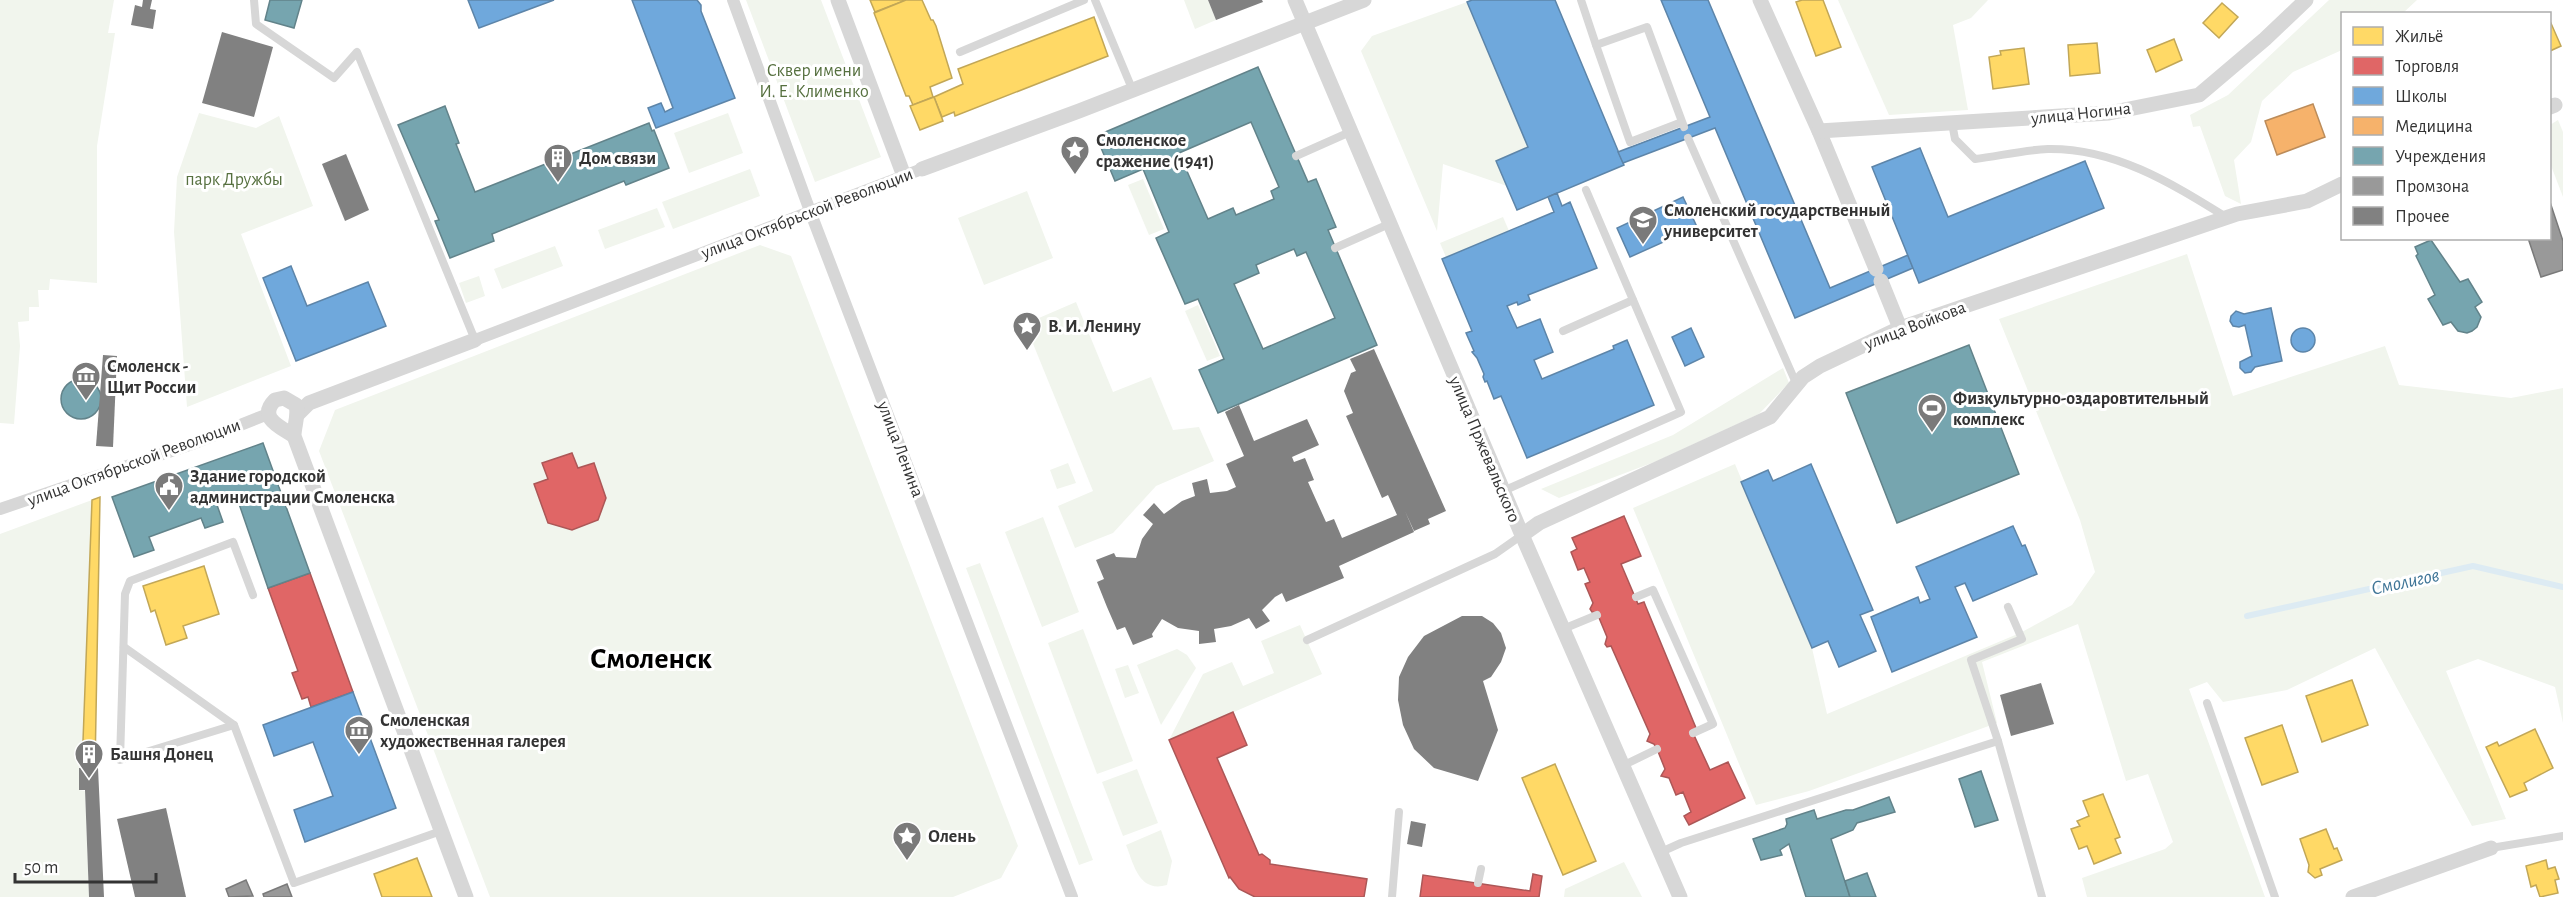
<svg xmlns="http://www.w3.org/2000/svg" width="2563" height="897" viewBox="0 0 2563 897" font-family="'Alegreya Sans',sans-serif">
<rect width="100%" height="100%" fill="#fff"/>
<g fill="#f1f5ed">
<polygon points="0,0 114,0 108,33 115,33 97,146 97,283 50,279 49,290 38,290 39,307 29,307 29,321 18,322 20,346 14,424 0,423"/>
<polygon points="746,0 821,0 881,157 815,182"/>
<polygon points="1184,0 1208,0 1216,20 1195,29"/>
<polygon points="1838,0 1988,0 1971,18 1953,25 1968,110 1889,115"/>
<polygon points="2329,0 2417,0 2403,13 2342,14 2342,50 2293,72 2262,101 2251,142 2234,160 2241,204 2225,196 2200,126 2193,127 2190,115 2228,95"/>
<polygon points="1467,2 1528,147 1496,161 1507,186 1443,164 1437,231 1361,51 1372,36"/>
<polygon points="199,113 256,128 279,116 313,206 241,234 291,366 187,407 174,232 177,177"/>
<polygon points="728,113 743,153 689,173 674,133"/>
<polygon points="2558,120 2563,132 2563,197 2550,163 2550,125"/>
<polygon points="750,169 760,196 673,229 662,202"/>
<polygon points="1143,179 1164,229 1149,235 1128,185"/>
<polygon points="1027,191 1053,258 984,285 958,218"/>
<polygon points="657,208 665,227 605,249 598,230"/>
<polygon points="1503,217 1509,231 1446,257 1440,243"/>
<polygon points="760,245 791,256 1018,846 1001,878 953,897 490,897 319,451 335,410"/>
<polygon points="555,246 563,266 502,289 494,269"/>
<polygon points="2187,254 2233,396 2385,346 2399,385 2511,398 2563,388 2563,723 2555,687 2478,659 2446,671 2506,819 2472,826 2375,648 2287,690 2223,702 2207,682 2189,689 2265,897 2087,897 2082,878 2165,849 2173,842 2148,774 2126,781 2078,624 1982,662 1997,723 1809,791 1756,805 1633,508 1735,464 1812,648 1827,714 2020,633 2072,605 2095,572 2080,520 1999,319"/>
<polygon points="479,276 485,296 466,303 459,283"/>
<polygon points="1076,302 1113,392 1151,377 1173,430 1199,427 1214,461 1156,486 1113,533 1075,548 1058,506 1093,491 1025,324"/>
<polygon points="1198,305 1220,356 1207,361 1185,311"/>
<polygon points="1783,368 1789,383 1759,414 1657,461 1559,498 1541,489 1673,435"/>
<polygon points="1068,463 1076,483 1057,489 1050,470"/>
<polygon points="92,500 91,522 99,522 82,768 79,769 79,790 85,791 89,897 0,897 0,534"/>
<polygon points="1043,517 1079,612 1042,627 1005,532"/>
<polygon points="980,563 1093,860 1079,865 966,568"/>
<polygon points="1300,625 1322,674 1169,740 1203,674 1232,662 1243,686 1274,673 1261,641"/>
<polygon points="1083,629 1133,761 1097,774 1048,643"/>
<polygon points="1177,649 1187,655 1196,668 1161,725 1137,665"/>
<polygon points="1128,665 1139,693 1125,698 1115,669"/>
<polygon points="1137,769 1158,823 1123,836 1102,782"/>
<path d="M 1161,830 L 1172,861 L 1167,885 C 1139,893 1134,865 1126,845 Z"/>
<polygon points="1624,862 1642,897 1564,897 1565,889"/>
</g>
<g fill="#ffd966" stroke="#c2a757" stroke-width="1.5">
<polygon points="870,0 906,0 875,12"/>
<polygon points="906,0 922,0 931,20 933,20 936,26 952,78 930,87 933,97 913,105 909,96 906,96 874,13"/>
<polygon points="1802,0 1823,0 1841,47 1816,56 1796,2"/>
<polygon points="2222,3 2238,17 2219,38 2203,23"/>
<polygon points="1094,17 1108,56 955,116 954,112 942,117 934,97 963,84 958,69"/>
<polygon points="2550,21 2561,46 2550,51"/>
<polygon points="2174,39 2182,60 2156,72 2147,50"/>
<polygon points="2097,43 2100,73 2070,76 2068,45"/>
<polygon points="2024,48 2029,84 1993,89 1989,57 2001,55 2000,51"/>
<polygon points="934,97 943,121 920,130 910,106"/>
<polygon points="100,497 95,769 82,768 92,500"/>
<polygon points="204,566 219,614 183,626 187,638 166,645 155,610 151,612 143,586"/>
<polygon points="2352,680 2368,725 2322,742 2306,696"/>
<polygon points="2282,725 2298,772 2262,785 2245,738"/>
<polygon points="2535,729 2553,768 2524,783 2527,790 2510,797 2486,747 2497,742 2499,746"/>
<polygon points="1555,764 1596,861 1563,875 1522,778"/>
<polygon points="2103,794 2120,837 2115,839 2121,853 2094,864 2087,846 2079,849 2071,829 2080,826 2077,821 2089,816 2083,801"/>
<polygon points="2326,829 2334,849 2337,848 2342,860 2320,869 2322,875 2315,878 2308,872 2309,865 2300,839"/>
<polygon points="417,858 432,897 382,897 374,874"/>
<polygon points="2546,860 2548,869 2555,867 2559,879 2555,880 2558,893 2540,897 2536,885 2531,887 2526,866"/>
</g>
<g fill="#e06666" stroke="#ac5757" stroke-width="1.5">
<polygon points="572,453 578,468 594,463 606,498 598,520 572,530 548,523 534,484 548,479 542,463"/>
<polygon points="1624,516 1641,556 1621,564 1638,604 1644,602 1646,607 1696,728 1693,733 1710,770 1728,762 1745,798 1689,825 1684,816 1691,812 1683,792 1676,795 1669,778 1661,776 1665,769 1657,749 1654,744 1647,741 1650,734 1611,646 1607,647 1605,644 1607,637 1597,613 1592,612 1590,609 1593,603 1585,584 1590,582 1584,568 1578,570 1571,552 1577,549 1572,538"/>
<polygon points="310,573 353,692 311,707 308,697 302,699 292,673 298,671 268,588"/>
<polygon points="1233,712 1247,745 1217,758 1259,855 1262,854 1270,860 1270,864 1367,879 1364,897 1255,897 1239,889 1230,877 1229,878 1169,740"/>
<polygon points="1533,874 1542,876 1539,897 1420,897 1423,875 1530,891"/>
</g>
<g fill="#6fa8dc" stroke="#5d85a9" stroke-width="1.5">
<polygon points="468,0 554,0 479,28"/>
<polygon points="632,0 697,0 701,5 701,11 735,98 656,128 648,108 661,103 665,112 673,108"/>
<polygon points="1472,0 1555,0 1624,165 1517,210 1496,161 1528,147 1467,2"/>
<polygon points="1661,0 1708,0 1830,288 1908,255 1913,268 1795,318 1715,128 1623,163 1618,152 1710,117"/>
<polygon points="1920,148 1948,217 2085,161 2104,208 1919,283 1872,167"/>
<polygon points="1557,193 1562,206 1570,202 1597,268 1528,295 1530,300 1518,305 1517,302 1507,306 1517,328 1540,319 1553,352 1534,360 1542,379 1614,349 1613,346 1627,340 1654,405 1527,458 1501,396 1494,399 1487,381 1485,382 1483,377 1484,374 1477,358 1472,352 1474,351 1466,333 1472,331 1442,259 1554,212 1548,197"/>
<polygon points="1683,197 1697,227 1630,257 1617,228"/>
<polygon points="291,266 307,306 368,282 386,326 296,361 263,278"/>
<polygon points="2271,308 2282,361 2255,367 2251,372 2245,373 2240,368 2240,362 2252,356 2245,325 2239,327 2233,326 2230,321 2231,316 2236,311 2244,314"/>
<polygon points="1691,328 1704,357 1685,366 1672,337"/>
<circle cx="2303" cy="340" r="12"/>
<polygon points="1811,464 1873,610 1860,615 1876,651 1839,667 1828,641 1812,648 1741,482 1768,470 1773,481"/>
<polygon points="2013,526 2022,546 2025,545 2037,574 1973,601 1965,583 1955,587 1977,637 1892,672 1871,617 1918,597 1920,603 1930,599 1916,567"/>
<polygon points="353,692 396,808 305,842 294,810 333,796 313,742 274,756 263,725"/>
</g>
<polygon fill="#f6b26b" stroke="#bc8c5a" stroke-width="1.5" points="2313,104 2325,137 2277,155 2265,121"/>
<g fill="#76a5af" stroke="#62838a" stroke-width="1.5" fill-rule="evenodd">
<polygon points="270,0 302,0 294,28 265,20"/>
<path d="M 1258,67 L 1308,182 L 1316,179 L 1336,227 L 1328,230 L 1377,345 L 1218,413 L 1199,370 L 1224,359 L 1198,299 L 1185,304 L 1156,238 L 1169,232 L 1143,169 L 1115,181 L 1096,136 ZM 1251,122 L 1279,187 L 1271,191 L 1274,199 L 1236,215 L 1233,208 L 1208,219 L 1179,153 ZM 1294,249 L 1297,256 L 1306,252 L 1335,318 L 1263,349 L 1234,284 L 1259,273 L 1256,265 Z"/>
<polygon points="445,106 459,143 456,144 475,192 649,123 652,131 654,130 669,168 626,185 624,181 492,234 494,241 450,258 435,221 439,220 398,125"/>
<polygon points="2431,240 2460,282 2468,279 2482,302 2475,307 2481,317 2477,327 2472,331 2467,333 2458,331 2451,322 2443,325 2428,299 2435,295 2416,256 2418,254 2415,247"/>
<polygon points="1969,345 2019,474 1897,523 1846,393"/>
<circle cx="81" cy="399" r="20"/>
<polygon points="263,443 310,573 268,588 237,498 217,505 223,522 205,528 201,518 149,537 154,550 134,557 112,497"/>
<polygon points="1981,771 1998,820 1975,827 1959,779"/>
<polygon points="1889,797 1895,812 1857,823 1853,830 1831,839 1850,897 1806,897 1789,844 1780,850 1782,855 1761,860 1753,839 1785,828 1787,824 1786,819 1814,810 1817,819 1846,810 1853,810"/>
<polygon points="1867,873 1876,897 1850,897 1845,881"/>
</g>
<g fill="#999" stroke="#7a7a7a" stroke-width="1.5">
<polygon points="2550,202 2563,241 2563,270 2541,277 2528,238 2550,238"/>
<polygon points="246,880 253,896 229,897 226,889"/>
<polygon points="287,884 292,897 264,897 263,894"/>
</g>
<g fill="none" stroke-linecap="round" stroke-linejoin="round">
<polyline stroke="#ddebf3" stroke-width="6" points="2247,616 2473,566 2563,587"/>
</g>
<g fill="#818181">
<polygon points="143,0 152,0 150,9 156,10 153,29 131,25 135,5 142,7"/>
<polygon points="1208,0 1262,0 1263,2 1216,20"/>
<polygon points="222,32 273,47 254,117 202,103"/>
<polygon points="346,154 369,210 345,221 322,164"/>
<polygon points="1374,349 1446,511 1428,519 1430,524 1414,531 1405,511 1414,532 1339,566 1344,578 1286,602 1282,593 1275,597 1262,610 1270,621 1256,629 1249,618 1231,626 1214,629 1216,642 1199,644 1199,631 1178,628 1162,619 1152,634 1153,637 1133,645 1125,627 1117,630 1107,607 1097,582 1104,579 1096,560 1114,553 1116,557 1136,558 1142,539 1153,524 1143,515 1154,503 1164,514 1182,501 1195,496 1192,483 1207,479 1210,493 1227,491 1236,487 1226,464 1244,456 1225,412 1239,405 1254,441 1307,419 1319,445 1292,457 1294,462 1305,458 1314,480 1308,482 1326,522 1334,519 1342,538 1397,515 1388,495 1382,498 1346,416 1353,413 1344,391 1351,373 1356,371 1350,359"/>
<polygon points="103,355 117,356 113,447 96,446"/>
<polygon points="1462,616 1482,616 1493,623 1501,633 1506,648 1501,662 1491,677 1483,681 1498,730 1478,781 1434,768 1414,749 1403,725 1398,700 1399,677 1408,657 1424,636"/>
<polygon points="2041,683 2054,724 2011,736 2000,695"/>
<polygon points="79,768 98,768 104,897 89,897 85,790 79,790"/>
<polygon points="166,808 186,897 135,897 117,819"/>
<polygon points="1411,821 1426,824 1422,847 1407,844"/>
</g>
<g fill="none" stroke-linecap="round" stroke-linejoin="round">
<g stroke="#d7d7d7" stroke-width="8">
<polyline points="254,0 256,24 334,78 357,52 475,340"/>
<polyline points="1095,0 1133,91"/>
<polyline points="1581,0 1596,45"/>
<polyline points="960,52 1084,0"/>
<polyline points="1682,122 1630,142 1596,45 1647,27 1684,127"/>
<path d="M 1952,123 L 1955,139 L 1975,159 C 1999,156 2024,150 2048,149 C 2115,148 2171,183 2226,217"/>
<polyline points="1688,138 1796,383"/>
<polyline points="1296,156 1350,132"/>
<polyline points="1335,248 1389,224"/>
<polyline points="1563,331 1633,300"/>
<polyline points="1503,491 1681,412 1586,190"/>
<polyline points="1636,597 1653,590 1713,724 1693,733"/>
<polyline points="2008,607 2022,639 1971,660 1998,741 2042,897"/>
<polyline points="1563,629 1597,615"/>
<polyline points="1307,640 1495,554 1522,535"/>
<polyline points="124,647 234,725 294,883 441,831"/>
<polyline points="2207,703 2275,897"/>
<polyline points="234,725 120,760 125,594 130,581 233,542 253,595"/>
<polyline points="1624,765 1657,749"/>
<polyline points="2491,848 2563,836"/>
<polyline points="1661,852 1681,843 1998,741"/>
<polyline points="1478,883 1481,869"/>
<polyline points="1392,897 1399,812"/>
</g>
<g stroke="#d7d7d7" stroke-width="12">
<polyline points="733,0 810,211 1072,897"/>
<polyline points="475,340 922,169"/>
<polyline points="0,509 195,443 268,414"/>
</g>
<g stroke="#d7d7d7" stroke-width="15">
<polyline points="838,0 904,176"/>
<polyline points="1295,0 1522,535 1680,897"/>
<polyline points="1760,0 1819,131 1876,269"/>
<polyline points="2550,107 2555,105"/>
<polyline points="1819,131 2109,113 2199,95 2265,39 2306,0"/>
<polyline points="922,169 1079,111 1364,0"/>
<polyline points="1881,281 1900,328"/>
<polyline points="298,414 309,403 475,340"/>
<path d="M 294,436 C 281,427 257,418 275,400 L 284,398 L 296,405 C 299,415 294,426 294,436 L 466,897"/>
<polyline points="1522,535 1539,523 1770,417 1803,377 1820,366 1900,328 2237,214 2307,201 2342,184"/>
<polyline points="2353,897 2491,848"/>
</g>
</g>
<defs>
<g id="sight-pin" transform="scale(1.5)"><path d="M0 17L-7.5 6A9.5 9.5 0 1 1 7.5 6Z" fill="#7a7a7a" stroke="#fff"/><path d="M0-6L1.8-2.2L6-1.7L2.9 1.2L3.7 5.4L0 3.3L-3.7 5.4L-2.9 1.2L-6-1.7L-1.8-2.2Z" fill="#fff"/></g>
<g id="building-pin" transform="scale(1.5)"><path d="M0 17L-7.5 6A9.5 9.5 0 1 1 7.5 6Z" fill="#7a7a7a" stroke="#fff"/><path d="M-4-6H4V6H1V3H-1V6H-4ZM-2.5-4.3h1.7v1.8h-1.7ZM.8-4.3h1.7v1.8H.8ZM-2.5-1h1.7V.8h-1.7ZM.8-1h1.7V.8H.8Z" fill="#fff"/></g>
<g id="university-pin" transform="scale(1.5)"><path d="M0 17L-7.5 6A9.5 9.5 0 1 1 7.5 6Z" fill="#7a7a7a" stroke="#fff"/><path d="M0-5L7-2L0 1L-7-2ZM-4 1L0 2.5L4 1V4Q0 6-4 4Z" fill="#fff"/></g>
<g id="museum-pin" transform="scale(1.5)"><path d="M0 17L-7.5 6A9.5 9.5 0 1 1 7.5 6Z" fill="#7a7a7a" stroke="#fff"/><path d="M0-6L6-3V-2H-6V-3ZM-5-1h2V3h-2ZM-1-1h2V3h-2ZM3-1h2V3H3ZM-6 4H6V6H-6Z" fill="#fff"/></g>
<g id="stadium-pin" transform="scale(1.5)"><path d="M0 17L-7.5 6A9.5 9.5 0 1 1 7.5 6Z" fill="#7a7a7a" stroke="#fff"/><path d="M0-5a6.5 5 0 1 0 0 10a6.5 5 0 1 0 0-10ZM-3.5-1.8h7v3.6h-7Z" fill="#fff"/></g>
<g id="civic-pin" transform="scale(1.5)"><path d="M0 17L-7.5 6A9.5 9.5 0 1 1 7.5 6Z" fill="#7a7a7a" stroke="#fff"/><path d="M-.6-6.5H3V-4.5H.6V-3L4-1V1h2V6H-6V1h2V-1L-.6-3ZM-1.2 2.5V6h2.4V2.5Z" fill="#fff"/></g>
</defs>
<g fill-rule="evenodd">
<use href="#sight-pin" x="1075" y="150"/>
<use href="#building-pin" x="558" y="158"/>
<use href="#university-pin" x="1643" y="220"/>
<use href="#sight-pin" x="1027" y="326"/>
<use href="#museum-pin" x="86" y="376"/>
<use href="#stadium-pin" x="1932" y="408"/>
<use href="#civic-pin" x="169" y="486"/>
<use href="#museum-pin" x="359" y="730"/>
<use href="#building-pin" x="89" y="754"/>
<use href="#sight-pin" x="907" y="836"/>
</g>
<g text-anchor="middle" stroke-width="6" stroke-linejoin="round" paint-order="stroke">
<g font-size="18" fill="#56703f" stroke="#fff">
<text x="814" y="76">Сквер имени<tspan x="814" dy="21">И. Е. Клименко</tspan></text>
<text x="234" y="185">парк Дружбы</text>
</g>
<g font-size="18" fill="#333" stroke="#fff">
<text transform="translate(2081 113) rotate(-6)" y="6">улица Ногина</text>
<text transform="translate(807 213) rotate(-21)" y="6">улица Октябрьской Революции</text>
<text transform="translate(1915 325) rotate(-21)" y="6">улица Войкова</text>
<text transform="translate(901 449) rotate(69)" y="6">улица Ленина</text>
<text transform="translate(1485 449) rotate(67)" y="6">улица Пржевальского</text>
<text transform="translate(134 462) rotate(-20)" y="6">улица Октябрьской Революции</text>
</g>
<g font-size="18" font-weight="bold" fill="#333" stroke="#fff" text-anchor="start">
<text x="1096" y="146">Смоленское<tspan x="1096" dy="21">сражение (1941)</tspan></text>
<text x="579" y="164">Дом связи</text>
<text x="1664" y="216">Смоленский государственный<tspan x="1664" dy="21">университет</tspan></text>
<text x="1048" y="332">В. И. Ленину</text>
<text x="107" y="372">Смоленск -<tspan x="107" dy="21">Щит России</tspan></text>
<text x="1953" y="404">Физкультурно-оздаровтительный<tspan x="1953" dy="21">комплекс</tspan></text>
<text x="190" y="482">Здание городской<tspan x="190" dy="21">администрации Смоленска</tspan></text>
<text x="380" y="726">Смоленская<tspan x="380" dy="21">художественная галерея</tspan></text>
<text x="110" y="760">Башня Донец</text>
<text x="928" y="842">Олень</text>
</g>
<g font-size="20" font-style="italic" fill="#3f7597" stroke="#fff">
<text transform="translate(2405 581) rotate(-12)" y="7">Смолигов</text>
</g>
<g font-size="30" font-weight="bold" fill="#000" stroke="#fff">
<text x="651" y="668">Смоленск</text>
</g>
</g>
<rect x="2341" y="12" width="210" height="228" fill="#ffffff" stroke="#adadad" stroke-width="1.5"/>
<rect x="2353" y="27" width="30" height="18" fill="#ffd966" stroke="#adadad" stroke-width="1.5"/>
<text x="2395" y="42" font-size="18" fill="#333333">Жильё</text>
<rect x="2353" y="57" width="30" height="18" fill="#e06666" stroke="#adadad" stroke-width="1.5"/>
<text x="2395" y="72" font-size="18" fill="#333333">Торговля</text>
<rect x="2353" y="87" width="30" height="18" fill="#6fa8dc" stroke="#adadad" stroke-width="1.5"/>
<text x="2395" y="102" font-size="18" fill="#333333">Школы</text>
<rect x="2353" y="117" width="30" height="18" fill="#f6b26b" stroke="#adadad" stroke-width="1.5"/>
<text x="2395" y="132" font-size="18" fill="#333333">Медицина</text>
<rect x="2353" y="147" width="30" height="18" fill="#76a5af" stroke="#adadad" stroke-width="1.5"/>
<text x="2395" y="162" font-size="18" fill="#333333">Учреждения</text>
<rect x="2353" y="177" width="30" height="18" fill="#999999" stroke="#adadad" stroke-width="1.5"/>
<text x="2395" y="192" font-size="18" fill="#333333">Промзона</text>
<rect x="2353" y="207" width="30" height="18" fill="#818181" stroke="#adadad" stroke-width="1.5"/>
<text x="2395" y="222" font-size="18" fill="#333333">Прочее</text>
<path d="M15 873v9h141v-9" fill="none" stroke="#333333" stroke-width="3"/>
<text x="24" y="873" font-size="18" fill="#333333" stroke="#ffffff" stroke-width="4.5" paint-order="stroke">50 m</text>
</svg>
